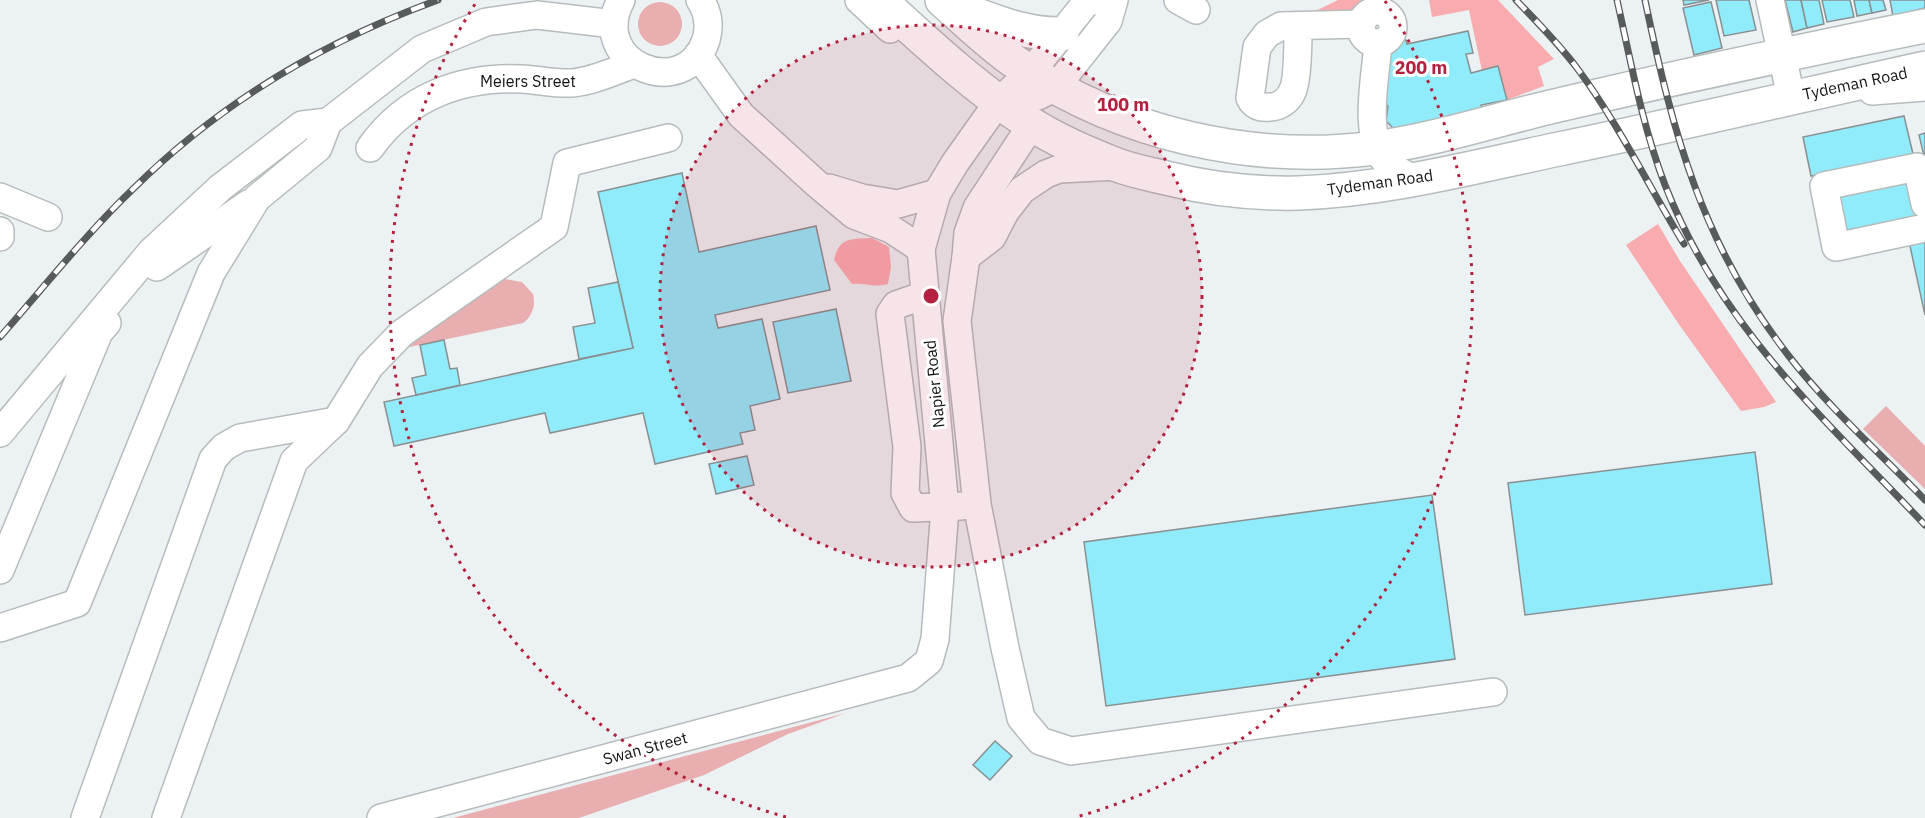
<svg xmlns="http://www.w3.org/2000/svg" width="1925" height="818" viewBox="0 0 1925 818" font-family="'IBM Plex Sans',sans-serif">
<rect width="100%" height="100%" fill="#ecf2f3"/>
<g fill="#e8aeb0">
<circle cx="660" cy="24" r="22"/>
<path d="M 505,279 L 522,282 L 533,294 C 536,306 532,316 523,323 L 405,348 L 405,345 L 499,281 Z"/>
<polygon points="1886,406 1925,446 1925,489 1863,429"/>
<polygon points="846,713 788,734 704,775 579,818 453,818"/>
</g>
<g fill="#f8acaf">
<polygon points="1338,0 1374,0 1349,22 1303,17"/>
<polygon points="1429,0 1498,0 1554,59 1538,67 1544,86 1507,100 1498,67 1482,71 1469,10 1432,17"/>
<polygon points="1658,224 1680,261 1776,402 1764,407 1741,411 1678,323 1626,245"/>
<path d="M 872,238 L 889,247 L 891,267 L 888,284 C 873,288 867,283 852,284 L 834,260 C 839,237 851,239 872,238 Z"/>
</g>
<g fill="#90ebfb" stroke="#8a9091" stroke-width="1.5">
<polygon points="1683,0 1709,0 1684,5"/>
<polygon points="1716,0 1749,0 1756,30 1724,36"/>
<polygon points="1785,0 1801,0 1807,28 1793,32"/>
<polygon points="1801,0 1819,0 1824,24 1807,28"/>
<polygon points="1822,0 1850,0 1854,17 1827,22"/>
<polygon points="1854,0 1869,0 1872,13 1857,16"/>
<polygon points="1869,0 1883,0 1886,10 1872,13"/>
<polygon points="1890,0 1925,0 1925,8 1893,16"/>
<polygon points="1711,2 1722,48 1694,55 1683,8"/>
<polygon points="1468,31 1473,53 1466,54 1471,73 1498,66 1507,100 1481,105 1482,110 1394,129 1386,121 1388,106 1382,99 1387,58 1393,52 1394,46 1399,41 1406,40 1407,44"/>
<polygon points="1904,116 1913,154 1811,176 1803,137"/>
<polygon points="1925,133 1925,160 1919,135"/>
<polygon points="1912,171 1922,220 1841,237 1830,188"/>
<polygon points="682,173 699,252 816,226 830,290 715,315 718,328 762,319 780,399 750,406 755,430 740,433 743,444 655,464 643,413 550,433 545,413 394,446 384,402 633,348 598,192"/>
<polygon points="1925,235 1925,315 1908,237"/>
<polygon points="618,282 633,348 579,359 573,327 595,323 588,288"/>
<polygon points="836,309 851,381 788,393 773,322"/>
<polygon points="444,340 450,369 457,368 460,385 416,395 412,378 426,375 420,345"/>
<polygon points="1755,452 1772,584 1525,615 1508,483"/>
<polygon points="747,456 754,485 716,494 709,464"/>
<polygon points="1432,495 1455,659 1106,706 1084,542"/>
<polygon points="995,741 1012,756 990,780 973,765"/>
</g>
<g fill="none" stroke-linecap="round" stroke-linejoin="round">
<g stroke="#b6bcbd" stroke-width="30">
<g id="minor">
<path d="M 621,0 C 587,64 685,103 706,40 C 710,26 708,12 700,0"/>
<polyline points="859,0 890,29"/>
<polyline points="1178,0 1196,10"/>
<polyline points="1770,0 1791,97 1813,95"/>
<circle cx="1377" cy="27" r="16"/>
<path d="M 1298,26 C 1298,39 1298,82 1292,92 C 1288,101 1279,107 1270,107 C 1260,108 1254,106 1250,98 L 1257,47 L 1267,34 L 1281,26 L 1362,24"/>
<path d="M 1378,43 C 1376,76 1362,135 1386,162 C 1393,169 1405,174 1414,179"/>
<polyline points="698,55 741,115 817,184 854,215 891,229 921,249"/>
<polyline points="1872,91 1925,87"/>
<polyline points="999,101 1038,96 1056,87 1108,21 1114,0"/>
<polyline points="1032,124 977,208 968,233 966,257 957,321 977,504 1005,648 1021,718 1040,741 1071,751 1493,692"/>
<path d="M 370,148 C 406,97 461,76 522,79 C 539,80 556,84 572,83 C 594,81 614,71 634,64"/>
<polyline points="829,188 862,198 898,204 937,193"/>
<polyline points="0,197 48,217"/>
<polyline points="1925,204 1917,167 1824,186 1836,247 1925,228"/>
<polyline points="0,231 0,237"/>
<polyline points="966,257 992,237 1005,212 1022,190 1046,174 1059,169 1118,166"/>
<polyline points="157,267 248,204"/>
<polyline points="925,295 896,305 890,314 907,447 905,493 913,508 961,506"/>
<polyline points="0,433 151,252 220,188 302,125 328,122 422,49 486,22 537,15 614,24"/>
<polyline points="0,570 99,332 107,323"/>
<polyline points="0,628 77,603 211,273 257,198 318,148 328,122"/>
<polyline points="85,818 213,459 224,447 240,438 336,421 370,366 402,333 554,227 567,163 668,138"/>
<polyline points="166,818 294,461 336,421"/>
<polyline points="381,818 908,678 929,661 935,639 945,508 921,249 937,193 955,163 999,101 1031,72 1085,4 1094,0"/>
</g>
</g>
<g stroke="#b6bcbd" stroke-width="36">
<g id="major">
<path d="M 880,0 C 928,44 976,89 1031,124 C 1058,141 1088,154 1117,165 C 1133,171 1150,174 1166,178 C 1209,189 1254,194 1299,193 C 1387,190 1473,167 1559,149 C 1681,124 1803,95 1925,68"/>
<path d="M 942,0 C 967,22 991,46 1018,64 C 1121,134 1252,164 1375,148 C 1439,139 1501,118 1563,104 C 1683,76 1804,50 1925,26"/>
<path d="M 964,10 C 996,22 1027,35 1062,34"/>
</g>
</g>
<use href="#minor" stroke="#fff" stroke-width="27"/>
<use href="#major" stroke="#fff" stroke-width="33"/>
<g stroke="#585b5c" stroke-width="7">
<g id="rail">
<path d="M 1516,0 C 1537,22 1559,44 1577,68 C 1618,123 1648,185 1684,244"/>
<path d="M 1617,0 C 1631,62 1642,125 1665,185 C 1721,328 1822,416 1925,525"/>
<path d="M 1645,0 C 1673,134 1702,244 1788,355 C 1828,407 1879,452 1925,500"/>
<path d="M 0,337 C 44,287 86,234 134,188 C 220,103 325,41 438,0"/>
</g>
</g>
<use href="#rail" stroke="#fff" stroke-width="4.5" stroke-dasharray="14" stroke-linecap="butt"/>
</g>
<circle cx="931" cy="296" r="271" fill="#b3213e" fill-opacity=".12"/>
<g fill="none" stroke="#b3213e" stroke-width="3" stroke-dasharray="3 6">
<circle cx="931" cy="296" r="271"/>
<path d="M786 817A541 541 0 0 1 477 1M1385 1A541 541 0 0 1 1076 817"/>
</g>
<g text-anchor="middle" stroke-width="6" stroke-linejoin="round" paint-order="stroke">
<g font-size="16" fill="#131516" stroke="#fff">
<text x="528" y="87">Meiers Street</text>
<text transform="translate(1855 83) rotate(-12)" y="6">Tydeman Road</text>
<text transform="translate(1380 182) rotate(-8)" y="6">Tydeman Road</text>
<text transform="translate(934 384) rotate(-96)" y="6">Napier Road</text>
<text transform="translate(645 748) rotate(-15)" y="6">Swan Street</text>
</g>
</g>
<circle cx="931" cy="296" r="9" fill="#b3213e" stroke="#fff" stroke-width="3"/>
<g font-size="18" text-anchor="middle" font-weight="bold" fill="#b3213e" stroke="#fff" stroke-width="6" stroke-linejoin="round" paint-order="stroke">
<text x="1421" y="74">200 m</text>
<text x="1123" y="111">100 m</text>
</g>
</svg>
